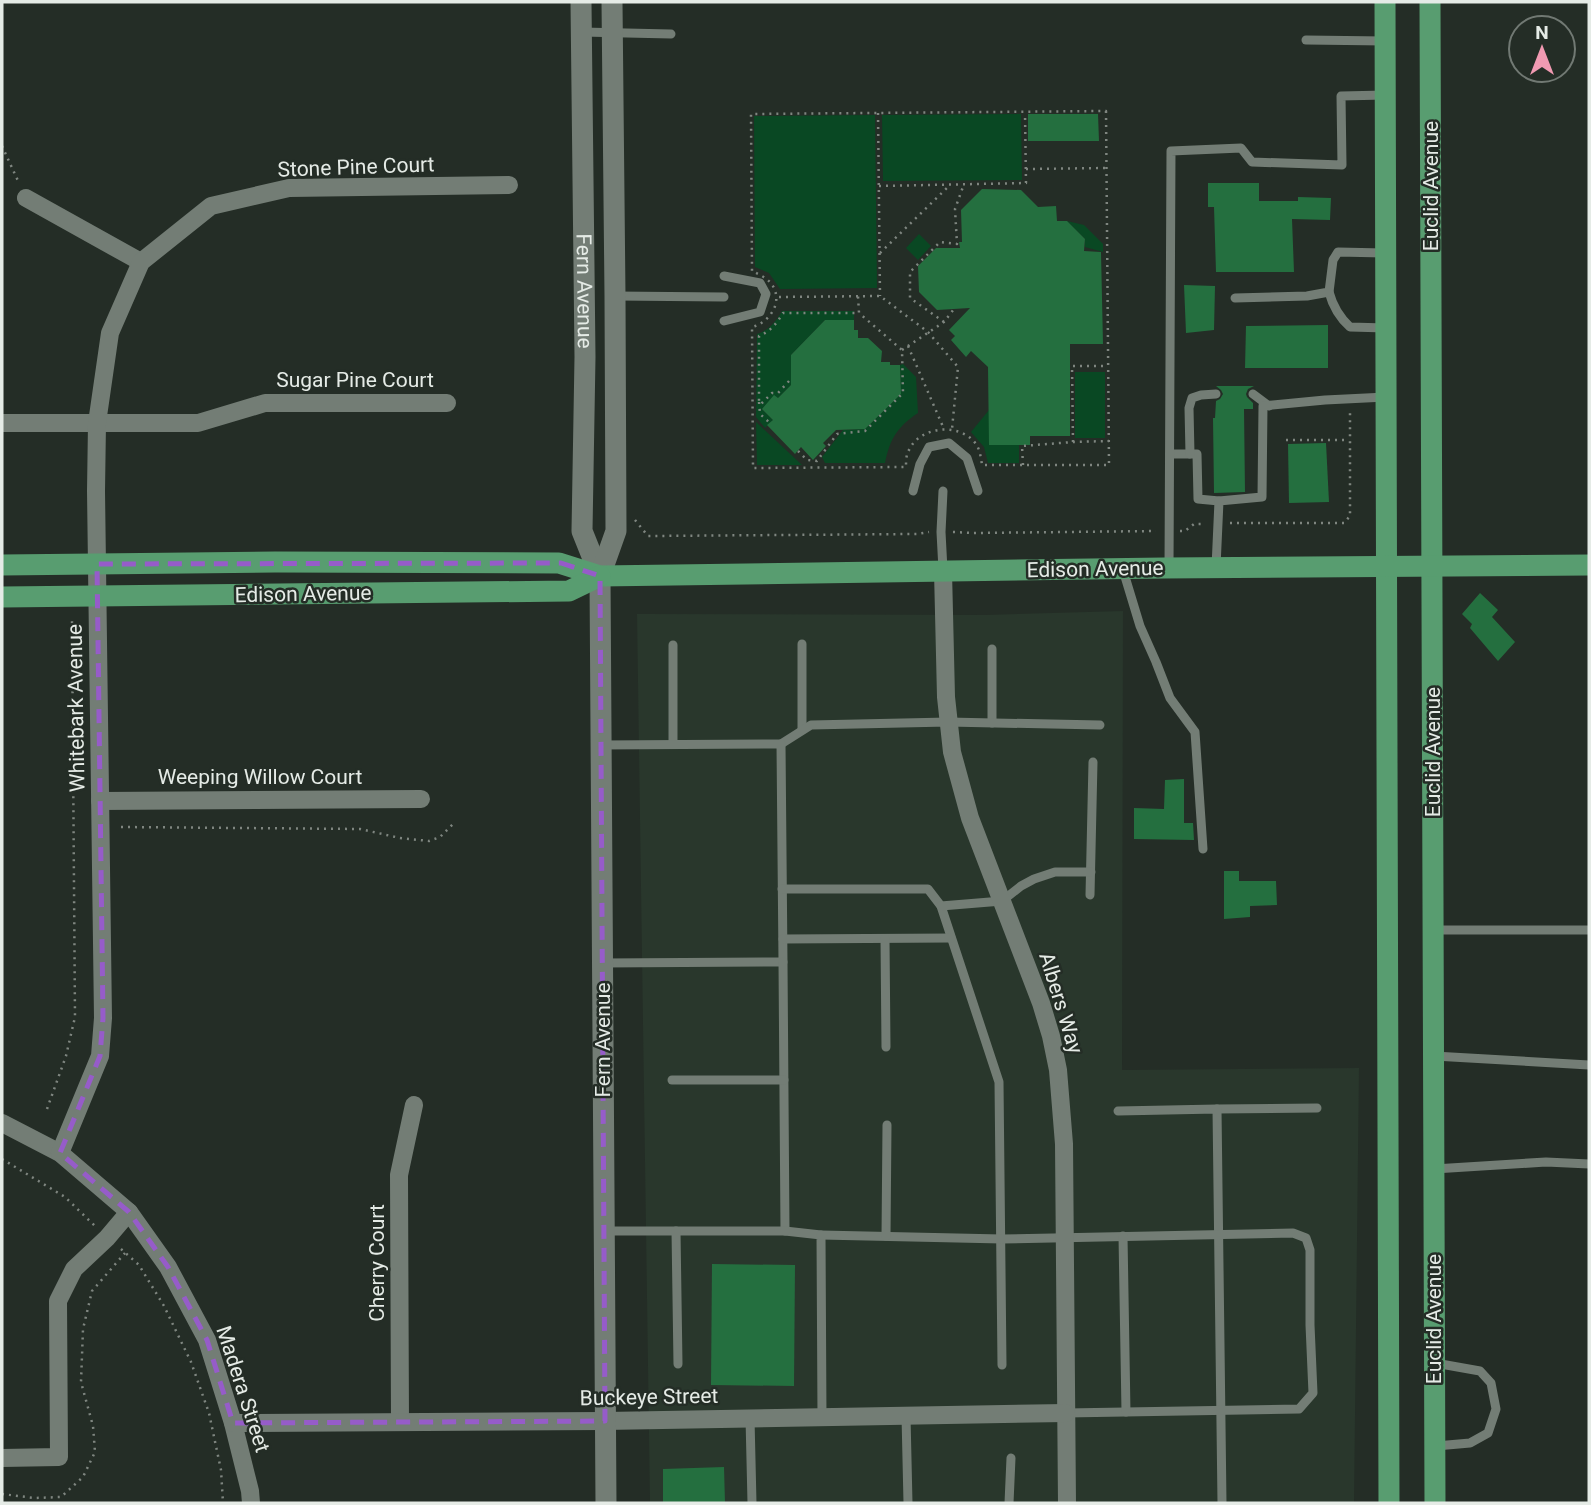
<svg xmlns="http://www.w3.org/2000/svg" width="1591" height="1505" viewBox="0 0 1591 1505" font-family="Roboto,sans-serif">
<rect width="100%" height="100%" fill="#242d26"/>
<polygon fill="#29372c" points="1123,611 1122,1070 1359,1068 1354,1503 650,1503 637,614 985,615"/>
<g fill="#094823">
<polygon points="1021,114 1022,180 883,181 882,115"/>
<polygon points="875,115 877,288 780,289 769,273 755,267 754,116"/>
<polygon points="1067,221 1084,225 1103,244 1103,252 1085,247 1085,239"/>
<polygon points="919,234 931,246 918,260 906,248"/>
<path d="M 782,311 L 854,311 L 854,320 L 825,320 L 791,355 L 791,385 L 778,398 L 774,396 L 762,409 L 773,420 L 765,428 L 756,417 L 757,334 C 769,330 776,322 782,311 Z"/>
<path d="M 903,364 L 916,377 L 918,413 C 897,427 890,439 885,463 L 825,463 L 822,457 L 843,430 L 865,429 L 901,394 L 900,365 Z"/>
<rect x="1075" y="372" width="30" height="66"/>
<polygon points="989,410 989,445 1019,445 1019,463 988,463 984,447 971,432"/>
<polygon points="756,422 802,465 757,465"/>
</g>
<g fill="#246f3f">
<polygon points="1028,114 1098,114 1099,141 1028,141"/>
<polygon points="1208,183 1259,183 1259,201 1298,201 1298,197 1331,198 1330,220 1292,219 1294,272 1216,272 1214,207 1208,207"/>
<polygon points="982,189 1021,190 1038,207 1056,206 1057,221 1067,221 1085,239 1084,251 1101,252 1103,344 1070,344 1070,436 1030,436 1030,445 989,445 988,367 971,351 966,357 951,340 955,336 949,330 970,308 937,310 919,292 918,266 936,248 960,248 959,242 962,242 961,210"/>
<polygon points="1184,285 1215,286 1214,330 1186,333"/>
<polygon points="825,320 854,320 854,330 858,330 858,338 868,338 882,351 881,362 890,362 890,365 900,365 901,394 865,429 836,430 823,443 826,446 813,460 801,447 795,454 767,425 773,420 762,409 774,395 778,398 791,385 791,355"/>
<polygon points="1328,325 1328,368 1245,368 1246,326"/>
<polygon points="1216,386 1254,386 1248,389 1246,394 1247,397 1253,403 1253,409 1244,409 1245,492 1214,493 1213,418 1215,418 1216,401 1220,399 1223,394 1221,390"/>
<polygon points="1326,443 1329,502 1289,503 1288,444"/>
<polygon points="1480,593 1498,610 1492,617 1515,642 1498,661 1470,628 1472,624 1462,614"/>
<polygon points="1184,779 1184,823 1193,823 1194,840 1134,839 1134,808 1164,809 1165,780"/>
<polygon points="1224,871 1239,871 1239,881 1276,881 1277,905 1250,906 1250,917 1224,919"/>
<polygon points="712,1264 795,1265 794,1386 711,1385"/>
<polygon points="724,1467 725,1503 663,1503 663,1469"/>
</g>
<g fill="none" stroke-linecap="round" stroke-linejoin="round">
<g stroke="#7f8680" stroke-width="2.5" stroke-dasharray="2 5" stroke-linecap="butt">
<path d="M 1106,111 L 1109,465 L 982,465 C 981,458 980,450 976,444 C 960,422 920,426 909,450 C 906,455 906,461 906,467 L 753,468 L 752,327 C 768,323 782,305 774,288 C 770,279 760,275 752,271 L 751,114 Z"/>
<polyline points="878,113 880,296"/>
<polyline points="2,146 19,183"/>
<polyline points="1026,169 1106,168"/>
<polyline points="879,186 1026,183 1025,113"/>
<polyline points="880,253 950,185"/>
<polyline points="779,297 880,296 928,332 958,367 952,429"/>
<polyline points="944,322 910,298 910,272 940,242 957,244 955,209 964,184"/>
<polyline points="908,346 944,429"/>
<polyline points="902,350 944,322 954,309"/>
<path d="M 789,381 L 778,393 L 772,393 L 761,404 L 759,402 L 759,336 C 771,331 777,323 783,313 L 859,313 L 858,296"/>
<polyline points="759,402 760,414 770,423"/>
<polyline points="1286,440 1349,440"/>
<polyline points="1073,442 1072,366 1108,366"/>
<polyline points="798,451 807,460 817,461 837,434 865,431 903,393 902,350 859,313"/>
<polyline points="1023,465 1022,446 1073,442 1109,441"/>
<polyline points="635,520 648,536 917,534 929,532"/>
<polyline points="1230,523 1344,523 1350,516 1350,411"/>
<polyline points="1180,531 1185,531 1194,524 1205,524"/>
<polyline points="953,532 973,533 1156,531"/>
<polyline points="121,827 360,829 400,838 429,841 440,837 454,823"/>
<polyline points="47,1109 66,1056 75,1017 72,621"/>
<polyline points="2,1159 65,1197 95,1226"/>
<polyline points="121,1249 139,1265 164,1306 191,1362 209,1413 221,1470 223,1503"/>
<polyline points="2,1494 34,1498 61,1497 83,1477 95,1452 93,1426 81,1382 83,1329 92,1291 125,1253"/>
</g>
<g stroke="#737d75" stroke-width="9">
<polyline points="582,32 671,34"/>
<polyline points="1306,40 1385,41"/>
<polyline points="724,276 760,283 766,294 760,312 724,321"/>
<path d="M 1329,292 C 1333,307 1339,317 1350,327 L 1386,328"/>
<polyline points="615,296 724,297"/>
<polyline points="1235,298 1307,296 1329,292 1333,260 1338,252 1384,253"/>
<polyline points="1253,394 1269,406"/>
<polyline points="1170,454 1197,454 1198,499 1219,501"/>
<polyline points="1190,454 1189,408 1192,398 1201,395 1216,394"/>
<polyline points="913,491 920,464 929,447 949,443 967,458 978,491"/>
<polyline points="943,491 941,532 943,570"/>
<polyline points="1216,567 1219,501 1262,497 1263,406 1325,400 1386,397"/>
<polyline points="1169,568 1171,151 1241,148 1252,162 1342,165 1341,96 1385,95"/>
<polyline points="1123,570 1140,626 1156,662 1170,698 1195,732 1203,849"/>
<polyline points="802,644 802,730"/>
<polyline points="673,645 673,744"/>
<polyline points="992,723 992,649"/>
<polyline points="781,744 811,725 948,722 1100,725"/>
<polyline points="601,745 781,744 783,962 603,963"/>
<polyline points="782,889 928,889 941,906 999,1082 1002,1365"/>
<polyline points="1090,895 1093,762"/>
<polyline points="941,906 1002,901 1021,886 1034,879 1055,872 1091,872"/>
<polyline points="1433,930 1589,930"/>
<polyline points="783,939 951,938"/>
<polyline points="885,939 886,1047"/>
<polyline points="783,962 785,1231 821,1235 822,1417"/>
<polyline points="1434,1056 1589,1065"/>
<polyline points="672,1080 784,1080"/>
<polyline points="1217,1109 1317,1108"/>
<polyline points="1118,1111 1217,1109 1222,1503"/>
<polyline points="1434,1169 1546,1162 1589,1164"/>
<polyline points="604,1231 785,1231"/>
<polyline points="676,1231 678,1364"/>
<polyline points="821,1235 1002,1239 1293,1233 1306,1238 1310,1250 1310,1325 1313,1393 1299,1409 1066,1413"/>
<polyline points="886,1236 887,1125"/>
<polyline points="1123,1236 1126,1412"/>
<polyline points="1435,1363 1480,1371 1491,1383 1496,1409 1488,1433 1470,1443 1436,1446"/>
<polyline points="906,1416 908,1503"/>
<polyline points="750,1418 752,1503"/>
<polyline points="1009,1503 1011,1458"/>
</g>
<g stroke="#737d75" stroke-width="18">
<polyline points="26,198 141,262"/>
<polyline points="2,423 198,423 265,403 447,403"/>
<polyline points="943,571 946,697 952,752 970,818 1041,1003 1051,1036 1058,1070 1064,1144 1067,1503"/>
<polyline points="100,801 421,799"/>
<polyline points="2,1123 60,1153 129,1212 168,1267 207,1340 233,1423 250,1491 251,1503"/>
<polyline points="60,1153 100,1056 103,1018 96,491 97,423 110,333 141,262 211,206 289,188 509,185"/>
<polyline points="400,1422 399,1175 414,1105"/>
<polyline points="233,1423 605,1421 1066,1413"/>
<polyline points="2,1458 59,1457 58,1301 74,1269 107,1238 129,1212"/>
</g>
<g stroke="#737d75" stroke-width="21">
<path id="s1" d="M 581,2 L 585,357 L 582,531 L 600,576"/>
<polyline points="606,1503 600,576 616,531 615,296 612,2"/>
</g>
<g stroke="#589d70" stroke-width="21">
<polyline points="1385,2 1389,1503"/>
<polyline points="1430,2 1435,1503"/>
<polyline points="2,565 275,562 559,563 600,576 1164,568 1589,565"/>
<polyline points="2,597 569,591 600,576"/>
</g>
</g>
<path fill="none" stroke="#965cc9" stroke-width="5" stroke-dasharray="14 9" stroke-linejoin="round" d="M 561,563 L 600,576 L 605,1421 L 233,1423 L 207,1340 L 168,1267 L 129,1212 L 60,1153 L 100,1056 L 103,1018 L 97,564 Z"/>
<g text-anchor="middle" stroke-width="5" stroke-linejoin="round" paint-order="stroke">
<g font-size="21" fill="#e5ebe6" stroke="#242d26">
<text transform="translate(356 167) rotate(-2)" y="7">Stone Pine Court</text>
<text transform="translate(1431 186) rotate(-90)" y="7">Euclid Avenue</text>
<text dy="7" stroke="none"><textPath href="#s1" startOffset="289">Fern Avenue</textPath></text>
<text x="355" y="387">Sugar Pine Court</text>
<text transform="translate(1095 569) rotate(-1)" y="7">Edison Avenue</text>
<text transform="translate(303 594) rotate(-1)" y="7">Edison Avenue</text>
<text transform="translate(76 708) rotate(-91)" y="7">Whitebark Avenue</text>
<text transform="translate(1433 752) rotate(-90)" y="7">Euclid Avenue</text>
<text x="260" y="784">Weeping Willow Court</text>
<text transform="translate(1061 1003) rotate(73)" y="7">Albers Way</text>
<text transform="translate(603 1040) rotate(-90)" y="7">Fern Avenue</text>
<text transform="translate(377 1263) rotate(-90)" y="7">Cherry Court</text>
<text transform="translate(1434 1319) rotate(-90)" y="7">Euclid Avenue</text>
<text transform="translate(243 1389) rotate(72)" y="7">Madera Street</text>
<text transform="translate(649 1397) rotate(-1)" y="7">Buckeye Street</text>
</g>
</g>
<rect width="1591" height="1505" fill="none" stroke="#e5ebe6" stroke-width="7"/>
<g transform="translate(1542 49)"><circle r="33" fill="#242d26" stroke="#717973" stroke-width="2"/>
<path d="M0-5L12 26L0 18L-12 26Z" fill="#f19ab2"/>
<text y="-10" font-size="19" font-weight="bold" text-anchor="middle" fill="#e5ebe6">N</text>
</g>
</svg>
